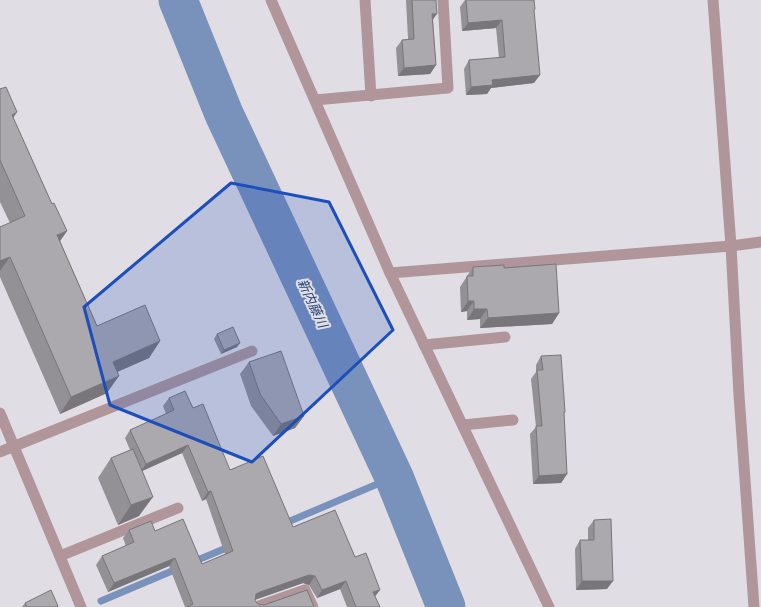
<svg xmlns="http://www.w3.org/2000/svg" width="761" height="607" viewBox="0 0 761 607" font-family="'Source Sans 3','Noto Sans JP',sans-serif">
<rect width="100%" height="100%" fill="#e0dde4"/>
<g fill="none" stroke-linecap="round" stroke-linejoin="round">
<g stroke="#7992bb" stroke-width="7">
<polyline points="283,524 394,477"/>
<polyline points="193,562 231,546"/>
<polyline points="101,601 179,568"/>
</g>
<polyline stroke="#7992bb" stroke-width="39" points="178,0 224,114 394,477 446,607"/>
<g stroke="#b0969b" stroke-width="11">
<polyline points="365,0 371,96"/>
<polyline points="713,0 731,246 739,395 754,607"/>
<polyline points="315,100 448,88 443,0"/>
<polyline points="390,273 731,246 761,242"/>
<polyline points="424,345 505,337"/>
<polyline points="463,425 513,420"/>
<polyline points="0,452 252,351"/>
<polyline points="60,556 178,508"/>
<polyline points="256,607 305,590 313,607"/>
</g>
<g stroke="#b0969b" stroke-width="11">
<polyline points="271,0 390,273 549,607"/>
<polyline points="0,413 81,607"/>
</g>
</g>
<g fill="#939096">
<polygon points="406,0 436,0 433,20 436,65 430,74 398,76 396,48 402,40 408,39"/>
<polygon points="465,0 534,0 535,9 534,12 534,83 491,88 487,94 466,95 464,69 469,60 499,58 496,28 462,31 460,7"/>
<polygon points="0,89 52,204 67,231 60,241 97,326 160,341 149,358 117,372 107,393 60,414 0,277 0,227 10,223 0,202"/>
<polygon points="473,267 504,268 559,313 552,324 480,328 480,319 467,320 467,311 461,312 460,287"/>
<polygon points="217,334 237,347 221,354 214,339"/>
<polygon points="541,356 565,412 564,414 567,474 561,483 533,484 530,434 536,427 531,379 536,372 536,365"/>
<polygon points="249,362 304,416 295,428 273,436 251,406 240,374"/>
<polygon points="169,398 193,408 230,470 293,527 355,557 380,607 347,607 340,589 317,598 309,585 303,583 255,600 255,601 258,604 264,605 314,607 185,607 169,566 108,592 96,565 102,556 126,546 123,538 129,530 155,531 202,564 225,554 206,499 202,501 182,453 142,471 139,516 118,525 98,478 111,458 130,450 125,438 130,430 166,414 163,406"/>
<polygon points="594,520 607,589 576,590 575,549 580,540 588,540 588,528"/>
<polygon points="25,603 58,606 58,607 22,607"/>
</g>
<g fill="#78767a">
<polygon points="432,14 437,14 431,22"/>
<polygon points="502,20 496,28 462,31 468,23"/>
<polygon points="436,65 430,74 398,76 404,68"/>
<polygon points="540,75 534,83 491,88 487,94 466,95 471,87 492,80"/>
<polygon points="17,112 6,129 12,115"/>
<polygon points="67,231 55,248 57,235"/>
<polygon points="10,257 0,271 0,261"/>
<polygon points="468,301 474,301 467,311 461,312"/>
<polygon points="474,309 487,309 480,319 467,320"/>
<polygon points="559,313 552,324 480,328 488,318"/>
<polygon points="160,341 149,358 101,379 113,362"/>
<polygon points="240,343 237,347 221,354 224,350"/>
<polygon points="119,376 107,393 60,414 71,397"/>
<polygon points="304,416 295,428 273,436 281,424"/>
<polygon points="188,445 182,453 140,472 146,464"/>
<polygon points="567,474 561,483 533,484 539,476"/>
<polygon points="211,491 206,499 202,501 208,492"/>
<polygon points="153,497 139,516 118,525 131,505"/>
<polygon points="175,558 169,566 108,592 114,583"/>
<polygon points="309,575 315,576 309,585 303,583 254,600 256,594 260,592"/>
<polygon points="346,581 340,589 317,598 322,590"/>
<polygon points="582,581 613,581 607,589 576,590"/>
<polygon points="380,590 374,598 373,592"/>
</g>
<g fill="#aba8ae" stroke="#78767a">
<polygon points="412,0 436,0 437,14 432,14 436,65 404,68 402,40 414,39"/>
<polygon points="466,0 534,0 535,9 534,10 540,75 492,80 493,85 471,87 469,60 505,57 502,20 468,23"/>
<polygon points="6,87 17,112 12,115 52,204 54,203 67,231 57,235 97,326 145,305 160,341 113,362 119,376 71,397 10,257 0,261 0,227 25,216 0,160 0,89"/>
<polygon points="556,264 559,313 488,318 487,309 474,309 474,301 468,301 467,276 473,276 473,267 504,265 504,268"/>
<polygon points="233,327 240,343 224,350 217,334"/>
<polygon points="281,351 304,416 281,424 260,394 249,362"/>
<polygon points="561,355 565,412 564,412 567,474 539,476 536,426 542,426 537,370 543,370 541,356"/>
<polygon points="185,391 193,408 203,404 230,470 263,456 293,527 335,510 355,557 366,553 380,590 373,592 380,607 356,607 346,581 322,590 315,576 309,575 260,592 256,594 255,601 258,604 264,605 307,590 314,607 187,607 193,604 175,558 114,583 102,556 134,542 129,530 151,521 155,531 183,519 202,564 233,551 211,491 208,492 188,445 146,464 130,430 174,410 169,398"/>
<polygon points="133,449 153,497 131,505 111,458"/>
<polygon points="611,519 613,581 582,581 580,540 594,540 594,520"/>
<polygon points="51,590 58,606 56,607 27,607 25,603"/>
</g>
<path fill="#1c4fbc" fill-opacity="0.2" stroke="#1c4fbc" stroke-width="3" stroke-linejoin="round" d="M 231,183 L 329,202 L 393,330 L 252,462 L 110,405 L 84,307 Z"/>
<g text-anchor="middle" stroke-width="4" stroke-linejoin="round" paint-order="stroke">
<g font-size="13" font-style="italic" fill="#27477c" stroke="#e0dde4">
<text transform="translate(313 303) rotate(65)" y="5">新内藤川</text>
</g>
</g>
</svg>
